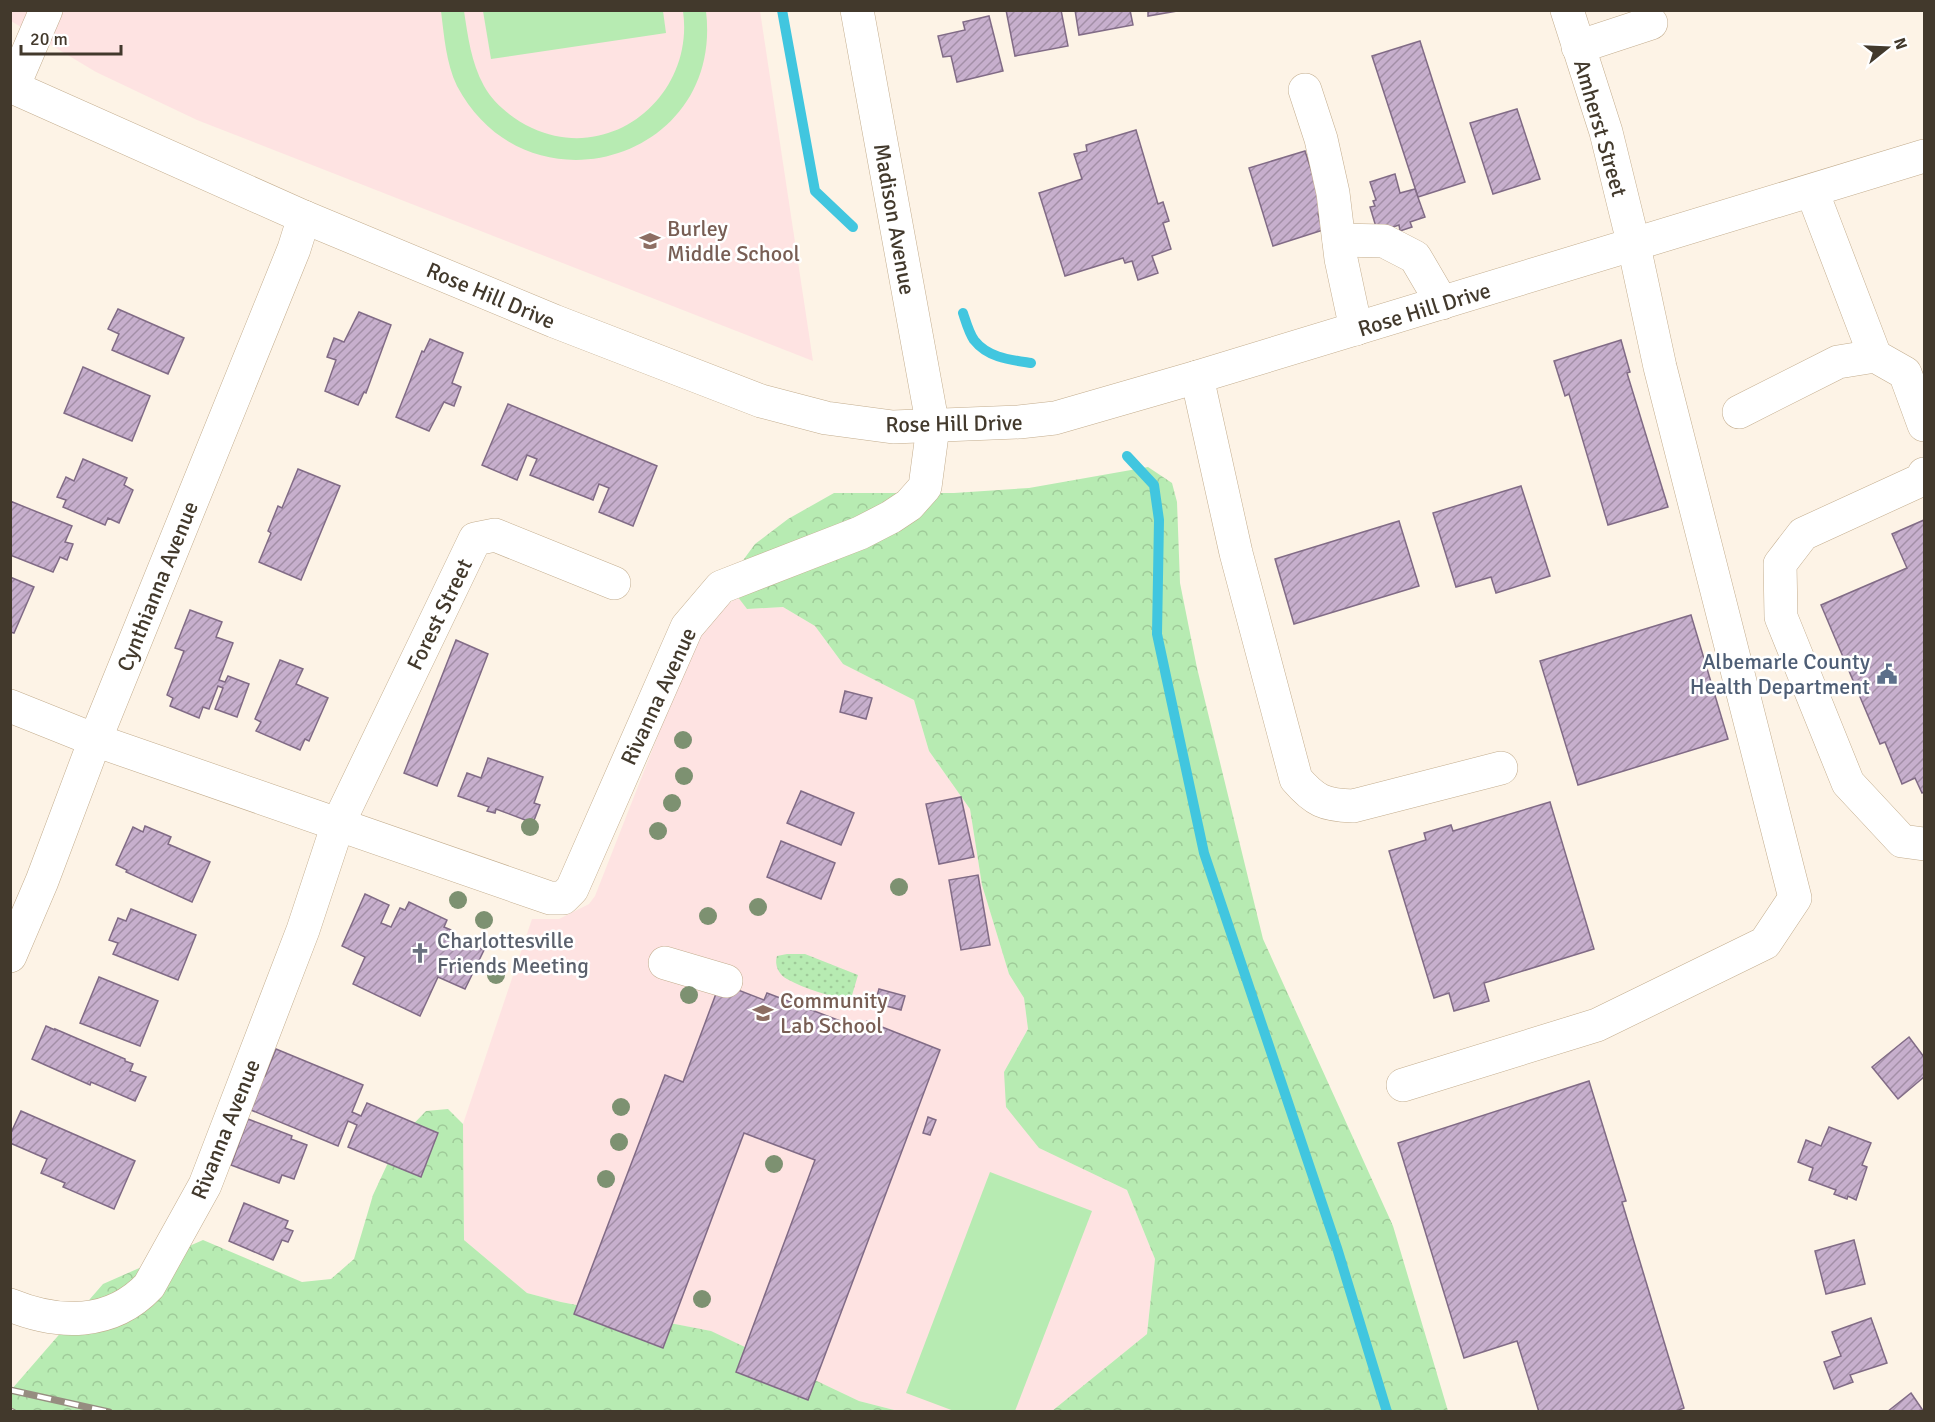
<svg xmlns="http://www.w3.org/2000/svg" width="1935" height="1422" viewBox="0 0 1935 1422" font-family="Signika,sans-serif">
<defs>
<pattern id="green-dots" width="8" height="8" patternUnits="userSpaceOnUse" patternTransform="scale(1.5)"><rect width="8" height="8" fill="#b7ebb2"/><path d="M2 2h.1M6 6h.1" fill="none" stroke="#9fca99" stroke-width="1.8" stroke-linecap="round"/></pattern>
<pattern id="forest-crowns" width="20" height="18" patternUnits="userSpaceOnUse" patternTransform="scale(1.5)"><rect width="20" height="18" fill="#b7ebb2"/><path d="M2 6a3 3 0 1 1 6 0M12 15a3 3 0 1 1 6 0" fill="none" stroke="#9fca99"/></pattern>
<pattern id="building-hatch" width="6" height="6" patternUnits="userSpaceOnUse" patternTransform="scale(1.5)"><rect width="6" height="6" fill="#c7afcd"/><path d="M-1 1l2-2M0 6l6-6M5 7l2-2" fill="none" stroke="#a38fa7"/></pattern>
</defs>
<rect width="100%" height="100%" fill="#fdf3e6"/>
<g fill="#fee3e2">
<polygon points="11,10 760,11 813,361 197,120 96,72 11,21"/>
<polygon points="740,599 747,609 783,607 815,626 843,664 914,700 929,751 970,809 982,885 1009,974 1024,998 1028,1029 1004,1072 1039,1148 1127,1190 1155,1259 1147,1334 1052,1411 898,1411 859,1401 710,1331 561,1302 527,1293 464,1240 463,1124 532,919 559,919 589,904 595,896 697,636 715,614 734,600"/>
</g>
<path fill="url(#green-dots)" d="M 787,954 L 805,954 L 858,975 L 850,1002 C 830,995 806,990 787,979 C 779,975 774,965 777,956 Z"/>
<g fill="url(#forest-crowns)">
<polygon points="1148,467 1172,483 1177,502 1180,583 1197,668 1263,939 1393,1226 1448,1411 1052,1411 1147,1334 1155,1259 1127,1190 1039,1148 1006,1107 1004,1072 1028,1029 1024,998 1009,974 982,885 970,809 929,751 914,700 843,664 815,626 783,607 747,609 734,592 733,574 755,544 788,519 834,493 954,493 1029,488"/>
<polygon points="448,1109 463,1124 464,1240 527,1293 561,1302 711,1331 859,1401 898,1411 11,1412 11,1390 103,1284 203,1240 302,1282 331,1279 354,1259 373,1195 399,1139 426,1111"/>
</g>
<g fill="#b7ebb2">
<path d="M 441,11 L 464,11 C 468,37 471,62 484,86 C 494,104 513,119 532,128 C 612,165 695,95 683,11 L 706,11 C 724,161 527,218 457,86 C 446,63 444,35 441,11 Z"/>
<polygon points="483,11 663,11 666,33 491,59"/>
<polygon points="990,1172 1092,1211 1015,1411 954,1411 906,1393"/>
</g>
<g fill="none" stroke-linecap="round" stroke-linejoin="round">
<g stroke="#41c6df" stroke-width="10">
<polyline points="782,10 815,191 853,227"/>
<path d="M 963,313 C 966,322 969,333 974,340 C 988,358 1011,360 1031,363"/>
<polyline points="1127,456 1154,485 1159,520 1157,634 1204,853 1337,1248 1387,1412"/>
</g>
</g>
<g fill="url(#building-hatch)" stroke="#816b86" stroke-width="1.5">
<polygon points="1006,10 1061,10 1068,46 1015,56"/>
<polygon points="1075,10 1130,10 1133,25 1079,35"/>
<polygon points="1148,10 1183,10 1148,16"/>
<polygon points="989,16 1003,71 957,82 951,56 943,57 938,36 965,30 963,22"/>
<polygon points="1420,41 1465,182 1418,197 1372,56"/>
<polygon points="1517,109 1540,179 1493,194 1470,123"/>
<polygon points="1136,130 1158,204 1163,202 1169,221 1163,223 1171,249 1152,256 1158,273 1138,280 1132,261 1125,263 1123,258 1065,276 1039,193 1082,179 1074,154 1087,151 1086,145"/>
<polygon points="1305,151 1325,213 1318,214 1323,230 1273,246 1249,168"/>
<polygon points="1395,174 1400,193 1415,189 1425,217 1410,222 1412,227 1400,231 1399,225 1384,230 1376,227 1370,207 1375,206 1373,201 1376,200 1370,182"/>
<polygon points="118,309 184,338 168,374 112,350 119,334 108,329"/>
<polygon points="359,312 391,325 366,393 364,392 358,405 325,391 336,360 327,357 334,338 344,342"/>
<polygon points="430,339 463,353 452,383 461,387 454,406 444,402 429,431 396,417 422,351 424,352"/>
<polygon points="1621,340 1630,372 1627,373 1668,507 1608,525 1569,394 1565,396 1554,361"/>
<polygon points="83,367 150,396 132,441 64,413"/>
<polygon points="508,404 657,466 633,526 599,512 609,488 599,484 593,500 530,475 537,459 527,455 517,480 482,465"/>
<polygon points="83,459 127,478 124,485 133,490 119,523 108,518 105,525 63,507 66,500 57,497 66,477 74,481"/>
<polygon points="298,469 340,486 301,580 259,562 271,533 268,531 278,506 282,508"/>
<polygon points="1521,486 1550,576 1496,593 1491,577 1456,587 1433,513"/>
<polygon points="10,501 72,526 65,542 73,544 67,560 60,557 53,572 10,555"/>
<polygon points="1924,520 1924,792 1922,793 1915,778 1902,784 1885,742 1880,744 1821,605 1907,568 1892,534"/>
<polygon points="1399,521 1419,586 1294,624 1275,559"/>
<polygon points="10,577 34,587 14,633 10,632"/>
<polygon points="190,610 222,622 216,637 233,643 219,680 225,682 228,676 249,684 237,717 215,709 223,688 218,686 209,709 203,707 199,718 170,706 173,698 167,695 184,651 175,648"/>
<polygon points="1691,615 1728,739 1578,785 1540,661"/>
<polygon points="456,640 488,654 437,786 404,773"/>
<polygon points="280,660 303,669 296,684 328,698 309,741 305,739 300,750 256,731 261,722 255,719"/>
<polygon points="845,691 872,698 866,719 840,712"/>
<polygon points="488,758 543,777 534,803 540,805 533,823 496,809 495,813 487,811 489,807 458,796 467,773 481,778"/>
<polygon points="801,791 854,813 841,845 787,823"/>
<polygon points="961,797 974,857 939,864 926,804"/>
<polygon points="1550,802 1594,949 1484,983 1489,1001 1454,1011 1449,993 1434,998 1389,851 1426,840 1424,833 1451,825 1453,831"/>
<polygon points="145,826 171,837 168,844 210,862 192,902 126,872 127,870 116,865 133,827 143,832"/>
<polygon points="781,841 835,863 821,899 767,877"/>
<polygon points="978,875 990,945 961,950 949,880"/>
<polygon points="365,894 389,905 381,923 391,927 400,908 405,910 409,902 447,920 444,927 451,930 450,934 484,950 465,989 438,977 420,1016 353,984 365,957 342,946"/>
<polygon points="131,909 196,935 178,980 113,954 118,943 109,940 118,918 126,921"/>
<polygon points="99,977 158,1001 140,1046 80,1023"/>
<polygon points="720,983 764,1000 767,993 864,1030 867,1021 940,1050 808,1400 736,1372 815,1160 744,1133 663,1348 574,1314 665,1075 683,1082"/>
<polygon points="879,989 905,996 901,1010 875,1003"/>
<polygon points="46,1026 55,1030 55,1029 125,1059 125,1061 133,1064 130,1071 146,1077 135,1101 91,1082 90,1085 32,1059"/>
<polygon points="1909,1037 1924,1057 1924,1077 1898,1099 1872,1067"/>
<polygon points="276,1049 363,1085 352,1112 361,1116 367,1103 438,1133 421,1177 348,1147 357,1125 348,1121 338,1146 251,1110 259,1090 253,1087 258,1073 265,1076"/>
<polygon points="1589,1081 1626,1201 1622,1202 1684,1408 1674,1412 1539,1412 1517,1341 1464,1358 1398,1143"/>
<polygon points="21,1111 135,1161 114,1209 63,1187 65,1183 41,1173 47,1159 10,1143 10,1135"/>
<polygon points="928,1117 936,1120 930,1135 923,1133"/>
<polygon points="248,1119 292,1136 291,1139 307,1145 294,1179 282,1175 279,1183 231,1165"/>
<polygon points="1829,1127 1871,1143 1862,1165 1867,1167 1856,1200 1848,1196 1847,1199 1834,1194 1836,1190 1809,1180 1813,1168 1798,1162 1806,1140 1821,1146"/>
<polygon points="244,1203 288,1221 285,1228 293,1231 288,1242 282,1240 273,1260 229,1241"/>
<polygon points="1854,1240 1865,1284 1826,1294 1815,1251"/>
<polygon points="1871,1318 1887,1363 1850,1375 1853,1382 1834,1389 1824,1362 1841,1356 1832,1332"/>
<polygon points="1911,1393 1924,1412 1887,1412"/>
</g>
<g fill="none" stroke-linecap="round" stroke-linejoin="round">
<g stroke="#c3ad8e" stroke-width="34">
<g id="minor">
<polyline points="1578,47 1651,23"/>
<polyline points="10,86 304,217 554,321 761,401 826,418 893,427 1019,422 1055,418 1197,377 1924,156"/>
<polyline points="13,87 46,10"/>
<polyline points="1305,90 1321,139 1333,193 1341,259 1356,329"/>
<polyline points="1812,191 1875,356"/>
<polyline points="1339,240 1384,241 1415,257 1442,303"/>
<path d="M 1197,377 L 1236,553 L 1296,779 C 1315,801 1324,805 1353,806 L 1501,768"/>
<polyline points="1739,412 1838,362 1875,356 1905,373 1924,425"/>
<polyline points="1924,474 1923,479 1803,534 1780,564 1781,617 1848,783 1902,841 1924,844"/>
<polyline points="10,706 95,740 550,898 563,898 572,889 687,627 721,587 860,533 891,517 909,505 925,487 933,427 857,10"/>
<polyline points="10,956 42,881 95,740 294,249 304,217"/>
<polyline points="665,963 726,981"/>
<polyline points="1403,1085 1597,1025 1765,943 1795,898 1660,367 1634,246 1606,132 1567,10"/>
<path d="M 10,1305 C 59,1325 111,1326 149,1286 L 205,1185 L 303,930 L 338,824 L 475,539 L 495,535 L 614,583"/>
</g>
</g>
<use href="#minor" stroke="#fff" stroke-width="33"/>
<g stroke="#968d80" stroke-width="7">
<g id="rail">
<polyline points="10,1390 109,1412"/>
<polyline points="10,1411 13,1412"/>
</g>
</g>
<use href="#rail" stroke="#fff" stroke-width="4.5" stroke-dasharray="14" stroke-linecap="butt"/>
</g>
<g fill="#7d9171">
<circle cx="683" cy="740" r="9"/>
<circle cx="684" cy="776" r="9"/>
<circle cx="672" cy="803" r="9"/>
<circle cx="530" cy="827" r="9"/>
<circle cx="658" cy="831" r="9"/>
<circle cx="899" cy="887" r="9"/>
<circle cx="458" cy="900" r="9"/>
<circle cx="758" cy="907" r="9"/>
<circle cx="708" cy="916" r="9"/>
<circle cx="484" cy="920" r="9"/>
<circle cx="496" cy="975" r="9"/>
<circle cx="689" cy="995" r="9"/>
<circle cx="621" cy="1107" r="9"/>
<circle cx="619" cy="1142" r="9"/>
<circle cx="774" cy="1164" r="9"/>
<circle cx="606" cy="1179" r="9"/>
<circle cx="702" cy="1299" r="9"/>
</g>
<defs>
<g id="school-bare" transform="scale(1.62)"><path d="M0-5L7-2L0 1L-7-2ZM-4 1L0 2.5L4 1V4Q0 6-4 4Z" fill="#8d6e63" stroke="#fff" stroke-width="2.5" paint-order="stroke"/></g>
<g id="civic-bare" transform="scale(1.62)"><path d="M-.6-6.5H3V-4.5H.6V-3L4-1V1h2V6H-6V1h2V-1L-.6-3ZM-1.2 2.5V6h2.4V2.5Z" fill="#5c6f8a" stroke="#fff" stroke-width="2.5" paint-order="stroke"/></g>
<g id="church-bare" transform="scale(1.62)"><path d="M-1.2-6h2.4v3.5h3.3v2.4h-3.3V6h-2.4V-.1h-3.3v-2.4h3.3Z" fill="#6b7280" stroke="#fff" stroke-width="2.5" paint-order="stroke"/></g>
</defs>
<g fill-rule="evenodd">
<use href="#school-bare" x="650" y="241"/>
<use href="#civic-bare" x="1887" y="674"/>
<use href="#church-bare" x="420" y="953"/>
<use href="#school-bare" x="763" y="1013"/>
</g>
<g text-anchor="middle" stroke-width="5" stroke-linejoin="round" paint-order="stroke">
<g font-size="22" fill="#42392c" stroke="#fff">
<text transform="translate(1601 128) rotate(74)" y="8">Amherst Street</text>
<text transform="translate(895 219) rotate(80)" y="8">Madison Avenue</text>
<text transform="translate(491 295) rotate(23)" y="8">Rose Hill Drive</text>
<text transform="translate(1424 309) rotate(-17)" y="8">Rose Hill Drive</text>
<text transform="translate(954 423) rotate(-1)" y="8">Rose Hill Drive</text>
<text transform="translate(157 586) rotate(-68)" y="8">Cynthianna Avenue</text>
<text transform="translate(439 614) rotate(-64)" y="8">Forest Street</text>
<text transform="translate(658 696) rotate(-65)" y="8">Rivanna Avenue</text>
<text transform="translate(225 1129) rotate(-68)" y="8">Rivanna Avenue</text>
</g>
<g font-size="22" fill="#785e54" stroke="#fff" text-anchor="start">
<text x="667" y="236">Burley<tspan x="667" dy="25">Middle School</tspan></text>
<text x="780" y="1008">Community<tspan x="780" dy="25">Lab School</tspan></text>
</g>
<g font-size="22" fill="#4e5e75" stroke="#fff" text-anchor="end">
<text x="1870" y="669">Albemarle County<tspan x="1870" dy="25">Health Department</tspan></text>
</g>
<g font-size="22" fill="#5b616d" stroke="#fff" text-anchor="start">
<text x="437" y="948">Charlottesville<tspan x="437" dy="25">Friends Meeting</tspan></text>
</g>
</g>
<rect width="1935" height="1422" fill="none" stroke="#42392c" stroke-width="24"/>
<g transform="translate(1887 48) rotate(72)" stroke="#ffffff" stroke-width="4.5" paint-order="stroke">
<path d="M0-4.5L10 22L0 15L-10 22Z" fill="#42392c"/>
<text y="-9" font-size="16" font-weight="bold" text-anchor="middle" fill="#42392c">N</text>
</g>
<path d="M21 45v9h100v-9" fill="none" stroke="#42392c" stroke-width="3"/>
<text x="30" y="45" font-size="18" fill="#42392c" stroke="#ffffff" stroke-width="4.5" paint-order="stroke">20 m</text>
</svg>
